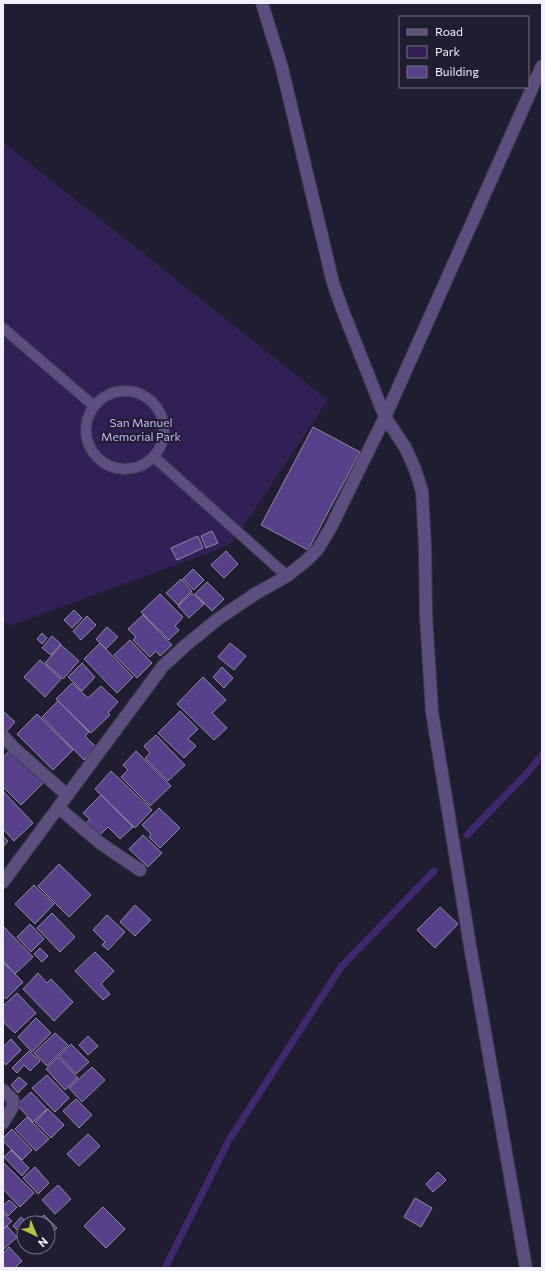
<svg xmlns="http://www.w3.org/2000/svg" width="545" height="1271" viewBox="0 0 545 1271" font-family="Commissioner,sans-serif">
<rect width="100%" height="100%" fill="#211d30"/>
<polygon fill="#311f55" points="3,142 328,400 254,511 228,546 9,626 3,619"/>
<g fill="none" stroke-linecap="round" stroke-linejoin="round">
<g stroke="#40276e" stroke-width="7">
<polyline points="467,835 529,771 542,755"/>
<polyline points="165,1268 229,1140 341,967 434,871"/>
</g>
</g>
<g fill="#574089" stroke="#908aa3">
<polygon points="313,427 360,452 308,550 261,525"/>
<polygon points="212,531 218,543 206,548 201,536"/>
<polygon points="198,536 203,548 177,560 171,548"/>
<polygon points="226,551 238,564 224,578 211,565"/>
<polygon points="193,569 204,580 194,590 183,579"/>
<polygon points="181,579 192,591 178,605 166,593"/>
<polygon points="207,582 224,599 212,611 195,594"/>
<polygon points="192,593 204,604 189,618 178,606"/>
<polygon points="160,594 183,617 175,626 179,630 169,640 141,612"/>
<polygon points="74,610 82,618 72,628 64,620"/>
<polygon points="143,615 172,645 160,656 156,651 150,657 133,640 136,637 128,629"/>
<polygon points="87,616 96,625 81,640 73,631"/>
<polygon points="107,627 118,637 106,649 96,639"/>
<polygon points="42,633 47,638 42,644 37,639"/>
<polygon points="52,636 61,644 51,655 42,648"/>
<polygon points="130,640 152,663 137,678 114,655"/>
<polygon points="100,643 133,677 117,693 84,659"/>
<polygon points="230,643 246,656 234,670 218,657"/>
<polygon points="61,645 79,661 63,679 45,663"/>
<polygon points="40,660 61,679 45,697 24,677"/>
<polygon points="82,663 95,677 82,691 68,677"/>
<polygon points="222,667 233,678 224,688 213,677"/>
<polygon points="203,677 226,700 212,713 227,728 214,740 177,704"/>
<polygon points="72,683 88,698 101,686 118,702 108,713 110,715 91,733 56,699"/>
<polygon points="58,701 89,732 85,736 96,747 84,760 42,717"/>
<polygon points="180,711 198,729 188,739 196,746 184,758 158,733"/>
<polygon points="4,712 15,722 6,732 3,729 3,714"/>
<polygon points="37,714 73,750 53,770 17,734"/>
<polygon points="156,735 185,765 168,781 145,758 150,753 144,746"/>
<polygon points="11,749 44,782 21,805 3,787 3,758"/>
<polygon points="136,751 171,786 150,806 121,777 128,770 123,765"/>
<polygon points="111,771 152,810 135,828 95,789"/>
<polygon points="3,791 33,823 14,841 3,829"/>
<polygon points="101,795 133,827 120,839 108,827 97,838 84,825 90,819 83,813"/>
<polygon points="159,808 180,828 160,848 149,837 151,834 142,825"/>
<polygon points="143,835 162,853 148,867 129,849"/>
<polygon points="3,836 8,841 3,847"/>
<polygon points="59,864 91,895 69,917 38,886"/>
<polygon points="34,885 54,904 35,924 15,904"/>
<polygon points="135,905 151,920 135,936 120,922"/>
<polygon points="440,907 458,924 435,948 417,930"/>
<polygon points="52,913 75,937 60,952 37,928"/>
<polygon points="107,915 125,932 108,950 102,945 105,942 93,930"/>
<polygon points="30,924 44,939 31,952 17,937"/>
<polygon points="3,926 33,957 15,974 3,961"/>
<polygon points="40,948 48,956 42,962 34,954"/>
<polygon points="95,952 114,971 101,984 110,994 103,1000 75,971"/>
<polygon points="3,962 23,982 6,999 3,996"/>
<polygon points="38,973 47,983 51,979 73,1002 54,1021 23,989"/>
<polygon points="17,993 36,1013 15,1033 3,1022 3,1006"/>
<polygon points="36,1018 51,1033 32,1052 18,1037"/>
<polygon points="55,1033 68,1045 47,1066 34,1053"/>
<polygon points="88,1036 98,1046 88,1055 79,1045"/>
<polygon points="11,1039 21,1050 6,1065 3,1061 3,1047"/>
<polygon points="71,1044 89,1062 76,1074 59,1056"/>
<polygon points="29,1051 40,1061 30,1071 24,1065 17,1073 12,1068"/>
<polygon points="58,1057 78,1078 65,1090 46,1069"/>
<polygon points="92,1067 105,1080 82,1102 69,1088"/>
<polygon points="47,1075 69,1098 55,1112 32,1088"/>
<polygon points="19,1077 27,1084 18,1093 11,1085"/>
<polygon points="31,1092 47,1109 33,1122 17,1105"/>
<polygon points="76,1099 92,1115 79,1128 63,1111"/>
<polygon points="48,1109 64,1125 51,1138 35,1122"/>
<polygon points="27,1117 49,1139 36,1151 15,1129"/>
<polygon points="12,1129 32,1150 22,1160 3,1141 3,1138"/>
<polygon points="88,1134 100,1146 79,1166 67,1154"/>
<polygon points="11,1150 29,1168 22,1176 4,1157"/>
<polygon points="3,1162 34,1193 20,1207 3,1189"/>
<polygon points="35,1167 49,1183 38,1194 23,1178"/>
<polygon points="438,1172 446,1180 433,1192 426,1184"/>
<polygon points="58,1185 71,1199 55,1214 42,1200"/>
<polygon points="415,1198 432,1208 421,1227 404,1217"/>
<polygon points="9,1200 17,1207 8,1216 3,1211 3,1206"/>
<polygon points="103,1207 125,1229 106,1248 84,1226"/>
<polygon points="3,1213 12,1221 3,1229"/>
<polygon points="44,1215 57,1228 48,1236 48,1223 35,1223"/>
<polygon points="21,1217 27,1223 24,1223 24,1229 20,1233 13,1226"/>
<polygon points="7,1226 17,1237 3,1250 3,1230"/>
<polygon points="9,1247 22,1261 15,1268 3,1268 3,1254"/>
</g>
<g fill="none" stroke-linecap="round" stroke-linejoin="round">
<g stroke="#3e3b4d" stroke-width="12">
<g id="service">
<polyline points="3,328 94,406"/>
<circle cx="125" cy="430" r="39"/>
<polyline points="154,457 287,576"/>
</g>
</g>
<g stroke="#3e3b4d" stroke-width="14">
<g id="minor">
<polyline points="262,3 282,68 333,283 343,311 385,417 405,447 415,469 422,491 425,547 426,615 432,712 469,940 526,1268"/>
<polyline points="3,736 14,748 67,795"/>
<polyline points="59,808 100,843 140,870"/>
<polyline points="3,882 163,666 186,645 218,619 255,594 287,576 307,560 318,549 331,527 385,417 542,66"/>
<polyline points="3,1090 13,1100 12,1108 3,1123"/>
</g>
</g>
<use href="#service" stroke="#5c4f80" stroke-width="10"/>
<use href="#minor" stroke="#5c4f80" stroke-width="12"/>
</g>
<g text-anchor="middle" stroke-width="4" stroke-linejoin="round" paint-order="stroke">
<g font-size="12" fill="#c6b7f5" stroke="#211d30">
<text x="141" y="427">San Manuel<tspan x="141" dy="14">Memorial Park</tspan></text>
</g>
</g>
<rect width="545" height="1271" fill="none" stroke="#f2f0fd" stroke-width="8"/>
<rect x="399" y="16" width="130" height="72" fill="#211d30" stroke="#757182"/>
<rect x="407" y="29" width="20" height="6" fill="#5c4f80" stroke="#757182"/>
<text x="435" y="36" font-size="12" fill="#f2f0fd">Road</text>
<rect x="407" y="46" width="20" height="12" fill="#311f55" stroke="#757182"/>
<text x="435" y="56" font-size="12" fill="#f2f0fd">Park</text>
<rect x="407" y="66" width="20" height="12" fill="#574089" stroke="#757182"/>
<text x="435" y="76" font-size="12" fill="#f2f0fd">Building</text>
<g transform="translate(36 1235) rotate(136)"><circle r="19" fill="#211d30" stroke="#757182"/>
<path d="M0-3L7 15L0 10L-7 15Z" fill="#b4c24a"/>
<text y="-6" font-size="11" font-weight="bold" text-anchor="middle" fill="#f2f0fd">N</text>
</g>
</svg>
